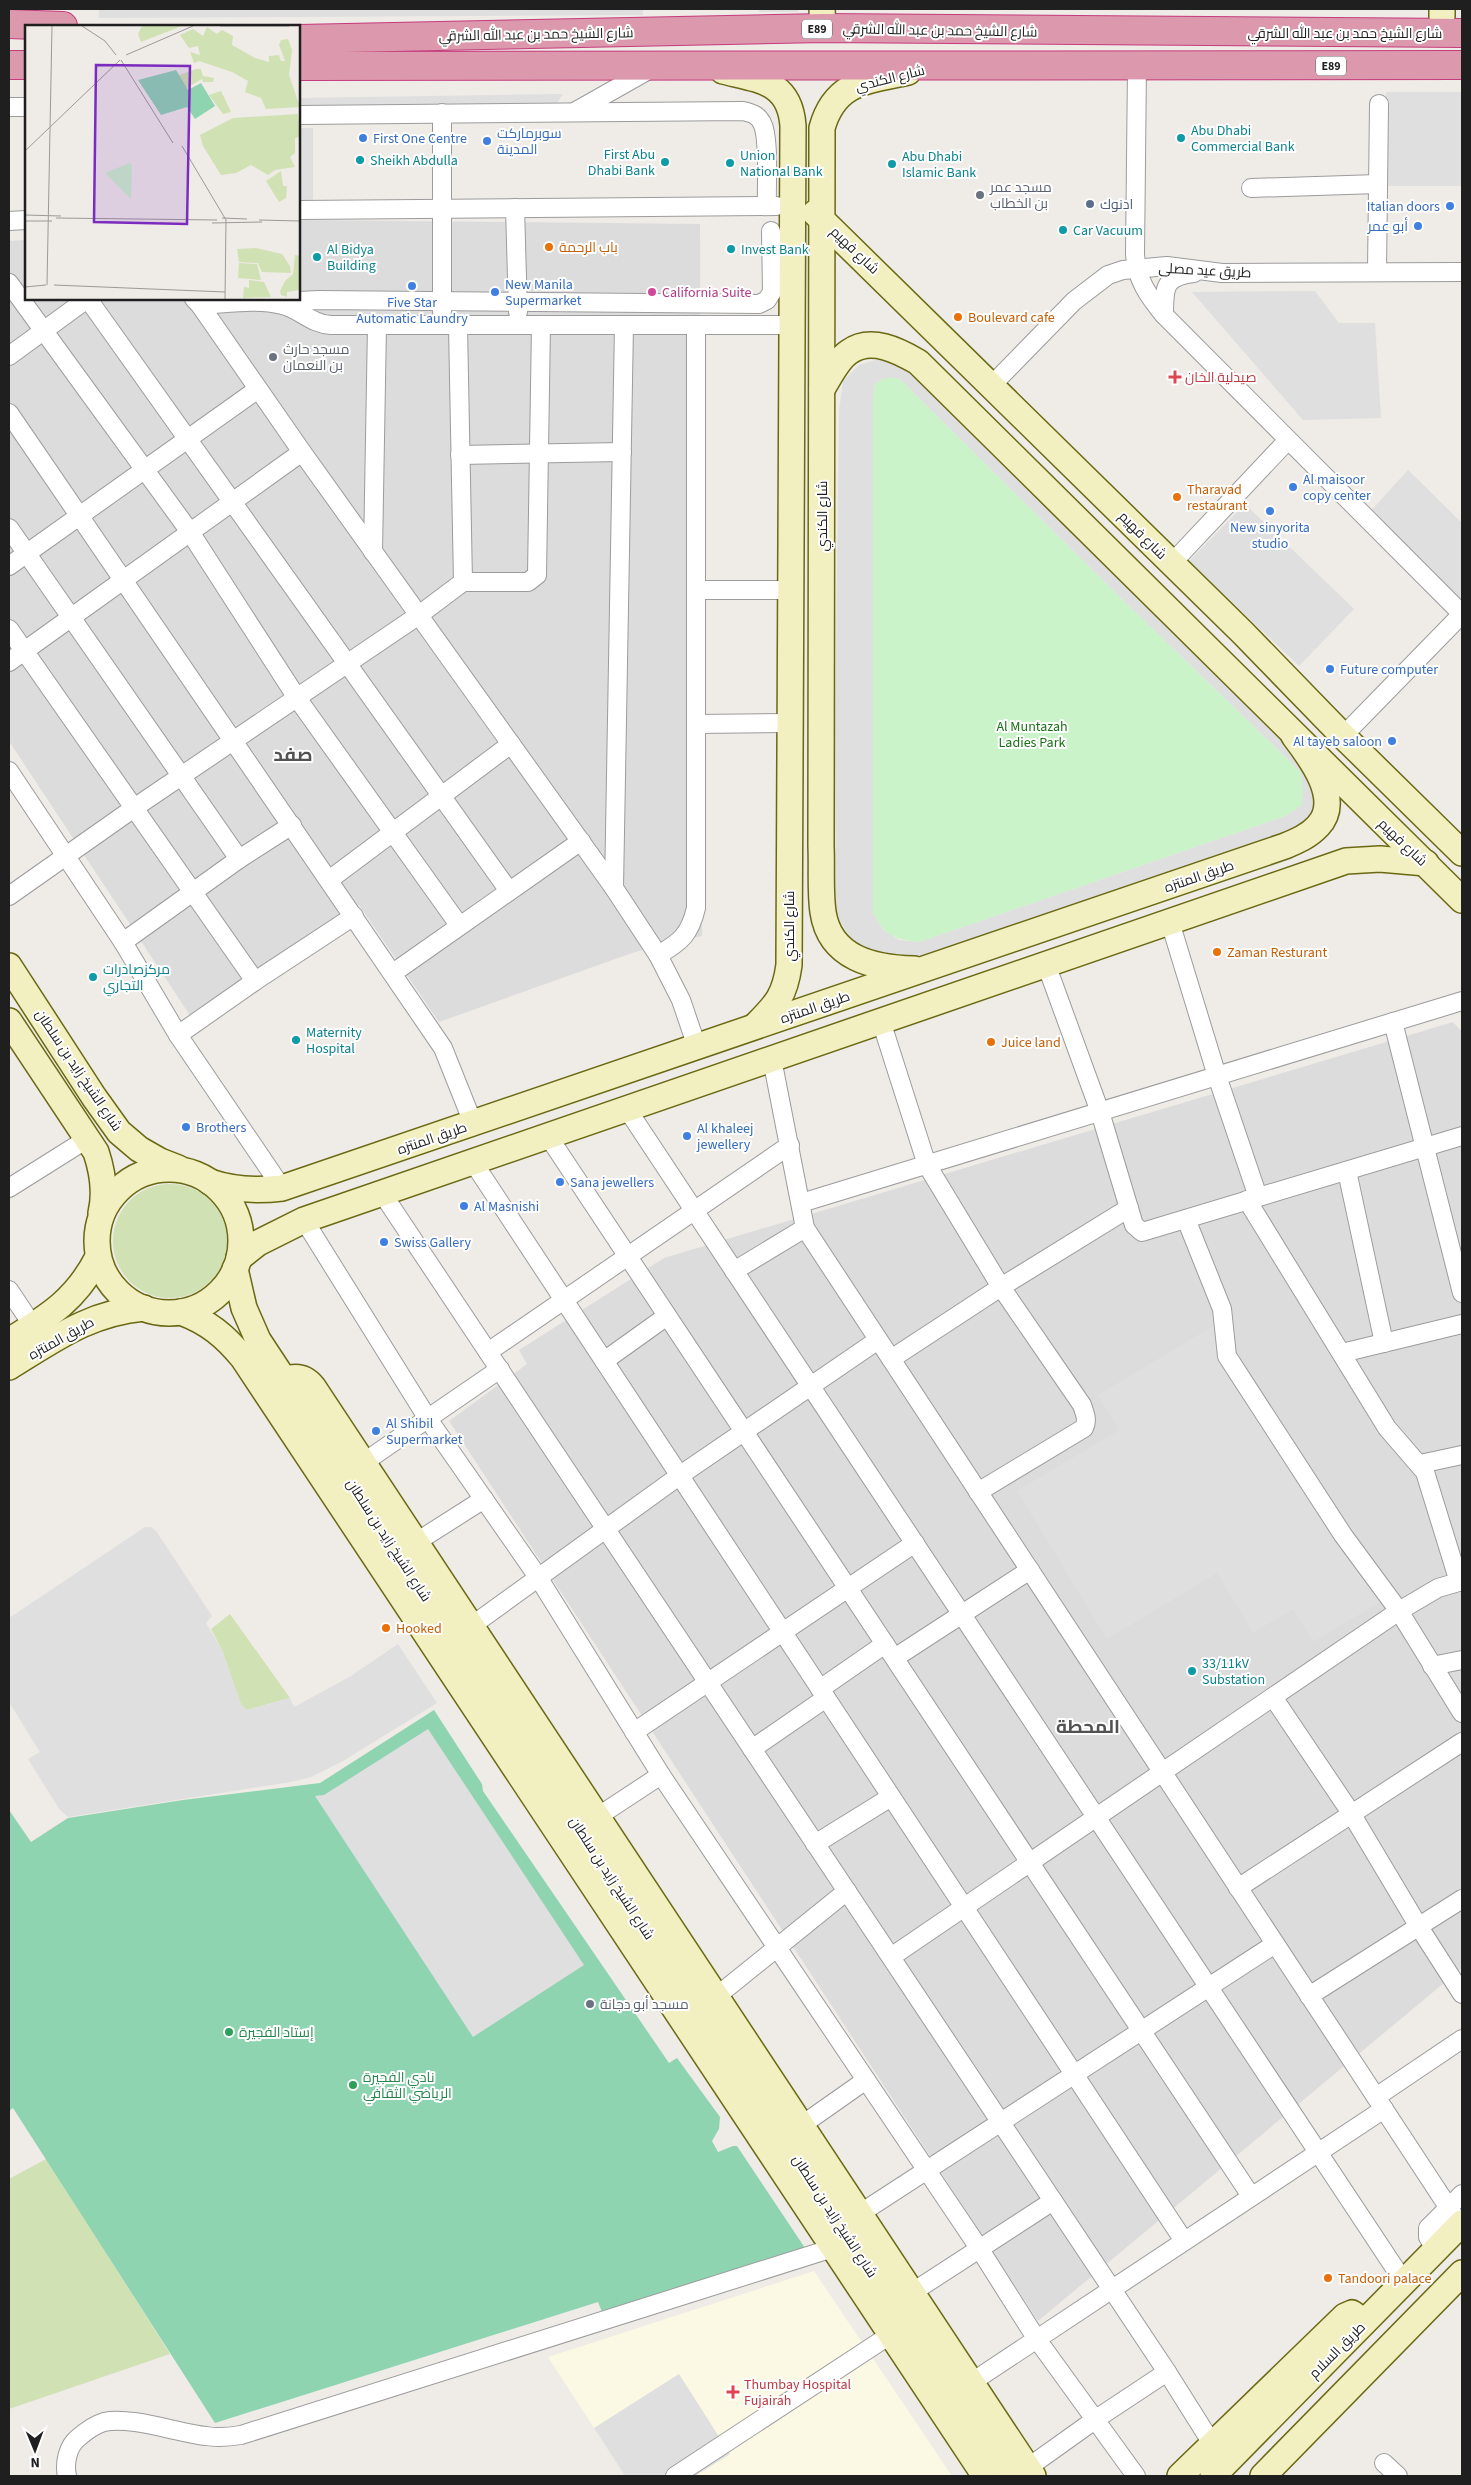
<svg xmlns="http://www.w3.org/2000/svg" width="1471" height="2485" viewBox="0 0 1471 2485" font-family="'Source Sans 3',Cairo,sans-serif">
<rect width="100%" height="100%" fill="#efebe7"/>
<g fill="#dddcdc">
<polygon points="299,220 700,224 702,936 635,952 439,1022 359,905 193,1020 9,741 9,241 26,240 26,299 299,299"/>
<polygon points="1453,1022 1462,1032 1462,1968 1038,2321 449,1421 527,1364 519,1350 664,1258"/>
</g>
<polygon fill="#fbf8e3" points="814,2271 952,2476 625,2476 548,2357"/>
<g fill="#d0e2b3">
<circle cx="170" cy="1241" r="57"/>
<polygon points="230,1614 290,1698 247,1710 241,1705 222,1650 211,1629"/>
<polygon points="44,2155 170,2354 9,2409 9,2179 46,2159"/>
</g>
<path fill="#cbf3c9" d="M 884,378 L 899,378 L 1116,593 L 1301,772 L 1303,788 L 1302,805 L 1286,816 L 920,942 C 894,939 886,937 873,914 L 873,400 L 874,385 Z"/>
<polygon fill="#8ed4b1" points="434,1710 482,1784 483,1791 669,2063 677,2058 720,2117 719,2129 712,2141 718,2152 733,2146 737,2146 807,2251 604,2317 598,2302 215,2423 13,2108 9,2111 9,1810 31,1842 68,1818 183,1800 320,1783"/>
<g fill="#dfdfdf" fill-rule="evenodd">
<polygon points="99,9 643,9 643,15 99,18"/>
<rect x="759" y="9" width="39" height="3"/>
<polygon points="1386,92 1462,92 1462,186 1387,186"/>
<polygon points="563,94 555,106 299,110 299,98"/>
<rect x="299" y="128" width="14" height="75"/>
<polygon points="1315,291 1339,323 1375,323 1381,418 1303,420 1192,292"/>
<path d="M 879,359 L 902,363 L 1308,762 L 1319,796 L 1309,823 L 1281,843 L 912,961 L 880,958 L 852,942 L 836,913 L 835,736 L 839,411 L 843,381 L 859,365 ZM 884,378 L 899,378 L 1116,593 L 1301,772 L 1303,788 L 1302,805 L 1286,816 L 920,942 L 899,940 L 883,930 L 873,913 L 873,400 L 874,385 Z"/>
<polygon points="1408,470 1462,523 1462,605 1369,513"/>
<polygon points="1245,504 1354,609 1299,666 1189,561"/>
<polygon points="1218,1323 1385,1599 1313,1642 1293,1609 1253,1633 1217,1573 1107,1639 1017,1491 1119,1430 1098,1395"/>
<polygon points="145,1527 151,1527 156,1531 212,1616 206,1623 222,1650 241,1704 247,1710 290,1698 294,1707 351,1676 398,1644 437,1703 343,1761 311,1777 291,1782 68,1817 60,1810 28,1759 40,1752 9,1702 9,1618"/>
<polygon points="428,1729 584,1965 473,2037 315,1796 324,1795"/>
<polygon points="679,2374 730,2454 695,2476 625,2476 594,2428"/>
</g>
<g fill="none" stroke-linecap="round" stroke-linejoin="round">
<g stroke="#9c9c9c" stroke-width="20">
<g id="street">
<path d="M 1137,67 L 1135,254 C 1136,279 1149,297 1164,315 L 1462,614"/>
<polyline points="9,107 26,107"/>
<polyline points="576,111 654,67"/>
<polyline points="442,113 442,312"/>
<path d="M 299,115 L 743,111 C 752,113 758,115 762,123 C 770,138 766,187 767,206"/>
<polyline points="1251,188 1378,184"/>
<polyline points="515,208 518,312"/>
<polyline points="299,210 777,206"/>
<polyline points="9,221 26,220"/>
<polyline points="1377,272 1379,104"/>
<polyline points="9,283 190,532 297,698 459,925"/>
<polyline points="88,299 509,891"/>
<polyline points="194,299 200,305 302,452 614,888 658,955 681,1000 697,1047"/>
<polyline points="279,302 319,300 759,304 767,300 772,292 771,231"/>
<path d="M 200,305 C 224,304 259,298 282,305 C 300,309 311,324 331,325 L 791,325"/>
<path d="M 1164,315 C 1164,288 1164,276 1194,273"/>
<polyline points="458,326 463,582"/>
<polyline points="9,356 87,299"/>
<polyline points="992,385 1074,301 1108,275 1123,270 1167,266 1222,273 1462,272"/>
<polyline points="9,413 443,1048 473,1123"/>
<polyline points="460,455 622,452"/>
<polyline points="9,528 239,859"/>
<polyline points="373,552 377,325"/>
<polyline points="1172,563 1287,441"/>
<polyline points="9,566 258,389"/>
<polyline points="696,590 790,590"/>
<polyline points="9,629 255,981"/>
<polyline points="9,662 302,452"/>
<polyline points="696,724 789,723"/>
<polyline points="1343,736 1462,614"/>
<polyline points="9,771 123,942 178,1035 282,1188"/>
<polyline points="329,880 511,744"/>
<polyline points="614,888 624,325"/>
<polyline points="9,896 134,808 419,615 463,582 528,582 537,575 541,325"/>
<polyline points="1170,922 1217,1076 1258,1197"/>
<polyline points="123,942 239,859 292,825"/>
<path d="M 658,955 C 681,942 690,934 696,908 L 696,325"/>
<polyline points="1046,964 1100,1112 1134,1225 1142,1232 1462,1136"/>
<polyline points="393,973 581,841"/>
<path d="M 881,1021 L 927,1165 L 1001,1287 L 1082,1405 C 1085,1414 1088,1420 1084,1428 L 978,1492"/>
<polyline points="1393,1022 1462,1293"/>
<polyline points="178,1035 255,981 354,916"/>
<polyline points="772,1059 805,1228 1460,2225"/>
<polyline points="627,1109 1404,2282"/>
<polyline points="548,1136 1251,2196"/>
<polyline points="473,1162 1184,2241"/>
<polyline points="1347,1171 1384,1343"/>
<polyline points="9,1188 87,1139"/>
<polyline points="382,1193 1167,2372 1218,2453"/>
<polyline points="1247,1200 1387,1428 1425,1472 1459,1582"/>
<polyline points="801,1203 1462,1001"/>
<polyline points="1186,1219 1222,1309 1227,1356 1343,1535 1399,1611 1462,1713"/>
<polyline points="304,1220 428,1419 538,1577 661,1775 979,2248 1036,2338 1136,2476"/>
<polyline points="734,1271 805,1228"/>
<polyline points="9,1290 33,1326"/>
<polyline points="488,1352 790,1145"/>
<polyline points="1342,1353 1462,1324"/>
<polyline points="891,1359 1001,1287 1129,1208"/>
<polyline points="604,1361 667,1316"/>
<polyline points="1420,1464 1462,1455"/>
<polyline points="354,1469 500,1369"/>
<polyline points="407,1548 484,1499"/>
<polyline points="463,1632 679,1476 878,1340"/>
<polyline points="896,1657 1030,1570"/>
<polyline points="1432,1666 1462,1660"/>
<polyline points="820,1689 885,1644"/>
<polyline points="1273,1697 1351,1813 1419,1927 1462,1994"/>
<polyline points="634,1732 915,1543"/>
<polyline points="752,1749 826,1698"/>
<polyline points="588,1823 661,1775"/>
<polyline points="815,1844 891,1797"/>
<polyline points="1238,1888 1462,1742"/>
<polyline points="891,1957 1399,1611 1438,1588 1462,1581"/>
<polyline points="1309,1996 1462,1899"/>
<polyline points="707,2004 847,1891"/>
<polyline points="1376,2097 1462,2039"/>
<polyline points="792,2132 866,2080"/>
<polyline points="850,2220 1275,1944"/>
<polyline points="1436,2250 1428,2237 1428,2228 1462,2194"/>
<polyline points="902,2299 1053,2201"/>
<polyline points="963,2388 1384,2109"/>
<polyline points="1384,2463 1398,2476"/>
<polyline points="1019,2474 1096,2419 1167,2372"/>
<path d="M 67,2476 C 64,2463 68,2446 78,2438 C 86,2431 94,2425 104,2422 C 131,2416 178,2433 206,2436 C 218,2438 229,2437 241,2435 L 833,2248"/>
<polyline points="675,2476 890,2335"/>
</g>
</g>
<g stroke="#6a6913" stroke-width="28">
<g id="secondary">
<polyline points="822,9 823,28"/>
<polyline points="1442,9 1442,16"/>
<path d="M 723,71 C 759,80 790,81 793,126 L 789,965 C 785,995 777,1004 756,1025"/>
<path d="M 908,72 C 868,81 835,81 822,128 L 821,846 C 822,868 820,891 823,912 C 830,959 874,968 914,969"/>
<polyline points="815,213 1243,633 1343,736 1462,853"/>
<path d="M 822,389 C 829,378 838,359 849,352 C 871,336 899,351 918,362 L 1462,900"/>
<polyline points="9,966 94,1097 119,1132 139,1149 160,1161 178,1168"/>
<path d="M 9,1021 L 96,1152 C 103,1173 106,1192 101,1213"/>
<circle cx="169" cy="1241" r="72"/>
<path d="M 210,1182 C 234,1190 257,1191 282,1188 L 1285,846 C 1297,841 1309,836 1318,826 C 1343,800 1310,757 1294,736"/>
<polyline points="239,1258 258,1243 304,1220 1346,861 1380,859 1426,863"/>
<polyline points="235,1269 244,1308 258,1340 934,2367 1010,2476"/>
<path d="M 181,1312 C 208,1322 225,1336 243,1358 L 985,2476"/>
<path d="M 9,1341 C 49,1316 76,1300 98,1257"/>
<path d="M 9,1367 C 55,1339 89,1313 144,1308"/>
<path d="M 284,1380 C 297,1375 305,1377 313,1387 L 1033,2476"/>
<polyline points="1180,2476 1345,2316 1352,2313 1364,2322"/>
<polyline points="1213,2476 1462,2223"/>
<polyline points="1263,2476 1462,2273"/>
</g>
</g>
<g stroke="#c53b7b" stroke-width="30">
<g id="highway">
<polyline points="9,24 63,26"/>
<polyline points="299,39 823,28 1462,33"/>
<polyline points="9,65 26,65"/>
<polyline points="299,66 1462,65"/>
</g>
</g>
<use href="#street" stroke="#fff" stroke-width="18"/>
<use href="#secondary" stroke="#f2efc1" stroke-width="25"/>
<use href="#highway" stroke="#dc98ad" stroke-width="28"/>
</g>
<g fill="#3f7fe0" stroke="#fff" stroke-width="2">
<circle cx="363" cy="138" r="5"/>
<circle cx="487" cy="141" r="5"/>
<circle cx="1450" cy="206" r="5"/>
<circle cx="1418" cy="226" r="5"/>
<circle cx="412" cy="286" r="5"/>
<circle cx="495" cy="292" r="5"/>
<circle cx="1293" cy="487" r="5"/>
<circle cx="1270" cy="511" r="5"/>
<circle cx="1330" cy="669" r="5"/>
<circle cx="1392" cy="741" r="5"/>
<circle cx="186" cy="1127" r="5"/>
<circle cx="687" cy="1136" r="5"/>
<circle cx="560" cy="1182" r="5"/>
<circle cx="464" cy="1206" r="5"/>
<circle cx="384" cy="1242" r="5"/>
<circle cx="376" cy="1431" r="5"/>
</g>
<g fill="#0f9aa8" stroke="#fff" stroke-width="2">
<circle cx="1181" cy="138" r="5"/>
<circle cx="360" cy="160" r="5"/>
<circle cx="665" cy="162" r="5"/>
<circle cx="730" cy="163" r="5"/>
<circle cx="892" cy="164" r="5"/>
<circle cx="1063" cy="230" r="5"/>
<circle cx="731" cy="249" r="5"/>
<circle cx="317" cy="257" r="5"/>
<circle cx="93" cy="977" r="5"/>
<circle cx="296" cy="1040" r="5"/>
<circle cx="1192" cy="1671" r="5"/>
</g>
<g fill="#6b7280" stroke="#fff" stroke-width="2">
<circle cx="980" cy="195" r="5"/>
<circle cx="273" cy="357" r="5"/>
<circle cx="590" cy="2004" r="5"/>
</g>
<circle fill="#5c6f8a" stroke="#fff" stroke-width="2" cx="1090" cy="204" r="5"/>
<g fill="#e8710a" stroke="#fff" stroke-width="2">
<circle cx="549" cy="247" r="5"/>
<circle cx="958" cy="317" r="5"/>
<circle cx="1177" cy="497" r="5"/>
<circle cx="1217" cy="952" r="5"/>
<circle cx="991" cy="1042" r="5"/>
<circle cx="386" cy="1628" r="5"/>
<circle cx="1328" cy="2278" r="5"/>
</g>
<circle fill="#d1479c" stroke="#fff" stroke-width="2" cx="652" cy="292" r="5"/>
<g fill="#e0444e" stroke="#fff" stroke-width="2">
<path d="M1172.5 369.5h5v5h5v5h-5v5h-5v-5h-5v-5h5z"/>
<path d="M730.5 2384.5h5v5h5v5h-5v5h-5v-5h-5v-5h5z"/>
</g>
<g fill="#2e9e5b" stroke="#fff" stroke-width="2">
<circle cx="229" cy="2032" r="5"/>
<circle cx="353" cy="2085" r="5"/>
</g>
<g text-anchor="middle" stroke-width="4" stroke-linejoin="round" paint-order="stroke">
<g fill="#fff" stroke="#626262" stroke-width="1">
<rect x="802" y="19.5" width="30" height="19" rx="4"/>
<rect x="1316" y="56.5" width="30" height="19" rx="4"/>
</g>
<g font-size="12" font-weight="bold" fill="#1f1f1f">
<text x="817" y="33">E89</text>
<text x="1331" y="70">E89</text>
</g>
<g font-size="14" fill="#1f1f1f" stroke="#fff">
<text transform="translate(940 30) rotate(1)" y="5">شارع الشيخ حمد بن عبد الله الشرقي</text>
<text x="1345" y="38">شارع الشيخ حمد بن عبد الله الشرقي</text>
<text transform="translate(536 34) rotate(-1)" y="5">شارع الشيخ حمد بن عبد الله الشرقي</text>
<text transform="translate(890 78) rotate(-14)" y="5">شارع الكندي</text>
<text transform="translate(855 250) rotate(44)" y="5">شارع فهيم</text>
<text transform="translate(1205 270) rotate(3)" y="5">طريق عيد مصلى</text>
<text transform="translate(822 516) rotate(-90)" y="5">شارع الكندي</text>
<text transform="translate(1143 535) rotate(45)" y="5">شارع فهيم</text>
<text transform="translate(1403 842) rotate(44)" y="5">شارع فهيم</text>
<text transform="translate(1199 876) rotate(-19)" y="5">طريق المنتزه</text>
<text transform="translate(789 926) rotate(-90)" y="5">شارع الكندي</text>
<text transform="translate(815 1007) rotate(-19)" y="5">طريق المنتزه</text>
<text transform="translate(79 1070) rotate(56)" y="5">شارع الشيخ زايد بن سلطان</text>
<text transform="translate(432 1138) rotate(-19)" y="5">طريق المنتزه</text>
<text transform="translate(61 1338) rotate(-29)" y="5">طريق المنتزه</text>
<text transform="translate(389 1540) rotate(57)" y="5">شارع الشيخ زايد بن سلطان</text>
<text transform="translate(612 1878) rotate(57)" y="5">شارع الشيخ زايد بن سلطان</text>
<text transform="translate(835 2216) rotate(57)" y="5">شارع الشيخ زايد بن سلطان</text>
<text transform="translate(1337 2350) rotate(-45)" y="5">طريق السلام</text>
</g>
<g font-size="14" fill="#0d838f" stroke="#fff" text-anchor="start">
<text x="1191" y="135">Abu Dhabi<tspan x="1191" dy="16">Commercial Bank</tspan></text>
<text x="655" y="159" text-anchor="end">First Abu<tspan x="655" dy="16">Dhabi Bank</tspan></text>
<text x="740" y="160">Union<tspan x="740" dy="16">National Bank</tspan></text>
<text x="902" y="161">Abu Dhabi<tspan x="902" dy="16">Islamic Bank</tspan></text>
<text x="370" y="165">Sheikh Abdulla</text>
<text x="1073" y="235">Car Vacuum</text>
<text x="327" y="254">Al Bidya<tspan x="327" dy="16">Building</tspan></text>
<text x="741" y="254">Invest Bank</text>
<text x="103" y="974">مركزصادرات<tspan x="103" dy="16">التجاري</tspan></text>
<text x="306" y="1037">Maternity<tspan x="306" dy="16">Hospital</tspan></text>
<text x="1202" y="1668">33/11kV<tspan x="1202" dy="16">Substation</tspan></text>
</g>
<g font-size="14" fill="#366cbe" stroke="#fff" text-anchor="start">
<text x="497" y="138">سوبرماركت<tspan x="497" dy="16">المدينة</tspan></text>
<text x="373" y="143">First One Centre</text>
<text x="1440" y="211" text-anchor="end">Italian doors</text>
<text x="1408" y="231" text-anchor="end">أبو عمر</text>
<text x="505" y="289">New Manila<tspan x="505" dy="16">Supermarket</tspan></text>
<text x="412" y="307" text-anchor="middle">Five Star<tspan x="412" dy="16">Automatic Laundry</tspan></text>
<text x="1303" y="484">Al maisoor<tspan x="1303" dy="16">copy center</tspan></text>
<text x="1270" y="532" text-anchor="middle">New sinyorita<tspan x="1270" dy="16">studio</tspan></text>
<text x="1340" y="674">Future computer</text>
<text x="1382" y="746" text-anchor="end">Al tayeb saloon</text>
<text x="196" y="1132">Brothers</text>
<text x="697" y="1133">Al khaleej<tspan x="697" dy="16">jewellery</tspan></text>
<text x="570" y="1187">Sana jewellers</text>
<text x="474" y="1211">Al Masnishi</text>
<text x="394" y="1247">Swiss Gallery</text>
<text x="386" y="1428">Al Shibil<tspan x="386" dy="16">Supermarket</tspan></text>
</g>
<g font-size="14" fill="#5b616d" stroke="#fff" text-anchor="start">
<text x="990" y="192">مسجد عمر<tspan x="990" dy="16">بن الخطاب</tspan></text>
<text x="283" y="354">مسجد حارث<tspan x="283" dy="16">بن النعمان</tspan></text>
<text x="600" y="2009">مسجد أبو دجانة</text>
</g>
<g font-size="14" fill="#4e5e75" stroke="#fff" text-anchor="start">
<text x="1100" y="209">ادنوك</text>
</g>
<g font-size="14" fill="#c56008" stroke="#fff" text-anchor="start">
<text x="559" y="252">باب الرحمة</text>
<text x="968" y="322">Boulevard cafe</text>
<text x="1187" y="494">Tharavad<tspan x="1187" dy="16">restaurant</tspan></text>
<text x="1227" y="957">Zaman Resturant</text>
<text x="1001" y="1047">Juice land</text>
<text x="396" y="1633">Hooked</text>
<text x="1338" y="2283">Tandoori palace</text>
</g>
<g font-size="14" fill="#b23c85" stroke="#fff" text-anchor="start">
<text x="662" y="297">California Suite</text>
</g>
<g font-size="14" fill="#be3a42" stroke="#fff" text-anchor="start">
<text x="1185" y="382">صيدلية الخان</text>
<text x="744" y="2389">Thumbay Hospital<tspan x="744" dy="16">Fujairah</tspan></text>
</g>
<g font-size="14" fill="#1d7119" stroke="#fff">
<text x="1032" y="731">Al Muntazah<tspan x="1032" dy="16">Ladies Park</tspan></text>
</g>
<g font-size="14" fill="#27864d" stroke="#fff" text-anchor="start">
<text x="239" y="2037">إستاد الفجيرة</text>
<text x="363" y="2082">نادي الفجيرة<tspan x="363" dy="16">الرياضي الثقافي</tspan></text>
</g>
<g font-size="19" font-weight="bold" fill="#525252" stroke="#fff">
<text x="293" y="761">صفد</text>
<text x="1088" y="1733">المحطة</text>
</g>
</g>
<g transform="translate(25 25)">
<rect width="275" height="275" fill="#efebe7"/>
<path d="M 117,1 L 157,1 L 116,17 L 113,9 ZM 182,2 L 192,9 L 197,5 L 208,11 L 207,20 L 230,33 L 244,37 L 244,31 L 254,30 L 256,36 L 260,36 L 254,20 L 256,15 L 263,14 L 267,25 L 264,50 L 275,82 L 241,84 L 236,73 L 220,67 L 223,56 L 207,47 L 174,36 L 169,38 L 165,27 L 175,30 L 173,21 L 164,23 L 155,10 L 168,4 L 178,11 ZM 171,44 L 176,44 L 178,51 L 189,53 L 188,57 L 178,57 L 177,54 L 158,65 L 154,50 ZM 196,66 L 206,87 L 198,89 L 184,70 ZM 273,89 L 275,112 L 270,113 L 270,128 L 265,132 L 270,142 L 250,145 L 243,150 L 226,140 L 211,148 L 196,150 L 178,121 L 175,110 L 208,93 ZM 256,146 L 258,161 L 262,161 L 261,173 L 254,177 L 241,156 ZM 231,223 L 257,229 L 265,241 L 266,248 L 237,247 L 233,238 L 214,237 L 212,224 ZM 270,230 L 275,231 L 275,265 L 262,267 L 262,272 L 256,270 L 255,266 L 260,256 L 268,249 ZM 214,238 L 232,239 L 236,255 L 213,253 ZM 224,255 L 239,257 L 246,272 L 218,273 L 219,262 L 224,263 Z" fill="#d0e2b3"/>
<path d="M 105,138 L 107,140 L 106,174 L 80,148 Z" fill="#cbf3c9"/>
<path d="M 151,45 L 163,65 L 176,58 L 190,81 L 170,94 L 162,82 L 136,90 L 113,55 Z" fill="#8ed4b1"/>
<path fill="none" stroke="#9c9997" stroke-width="1" d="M 57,1 L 80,16 L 91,30M 195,1 L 264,1M 101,30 L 168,1M 96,35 L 148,118M 157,121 L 201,195 L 200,274M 0,126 L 95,35M 0,190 L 36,191M 31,193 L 192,195M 197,193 L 222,194M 234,195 L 275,196M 0,196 L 27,196M 187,198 L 237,197M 22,260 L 27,1M 29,260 L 200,267M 0,262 L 21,260"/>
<path fill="#7b2cbf" fill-opacity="0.15" stroke="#7b2cbf" stroke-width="2.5" d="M 71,40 L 165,41 L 162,199 L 69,197 Z"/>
<rect width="275" height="275" fill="none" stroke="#1f1f1f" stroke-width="2.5"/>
</g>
<rect width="1471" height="2485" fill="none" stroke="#1f1f1f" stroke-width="20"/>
<g transform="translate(35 2450) rotate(179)" stroke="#ffffff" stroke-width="4" paint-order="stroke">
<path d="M0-4L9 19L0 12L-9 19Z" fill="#1f1f1f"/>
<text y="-8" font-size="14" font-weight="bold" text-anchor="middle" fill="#1f1f1f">N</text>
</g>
</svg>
